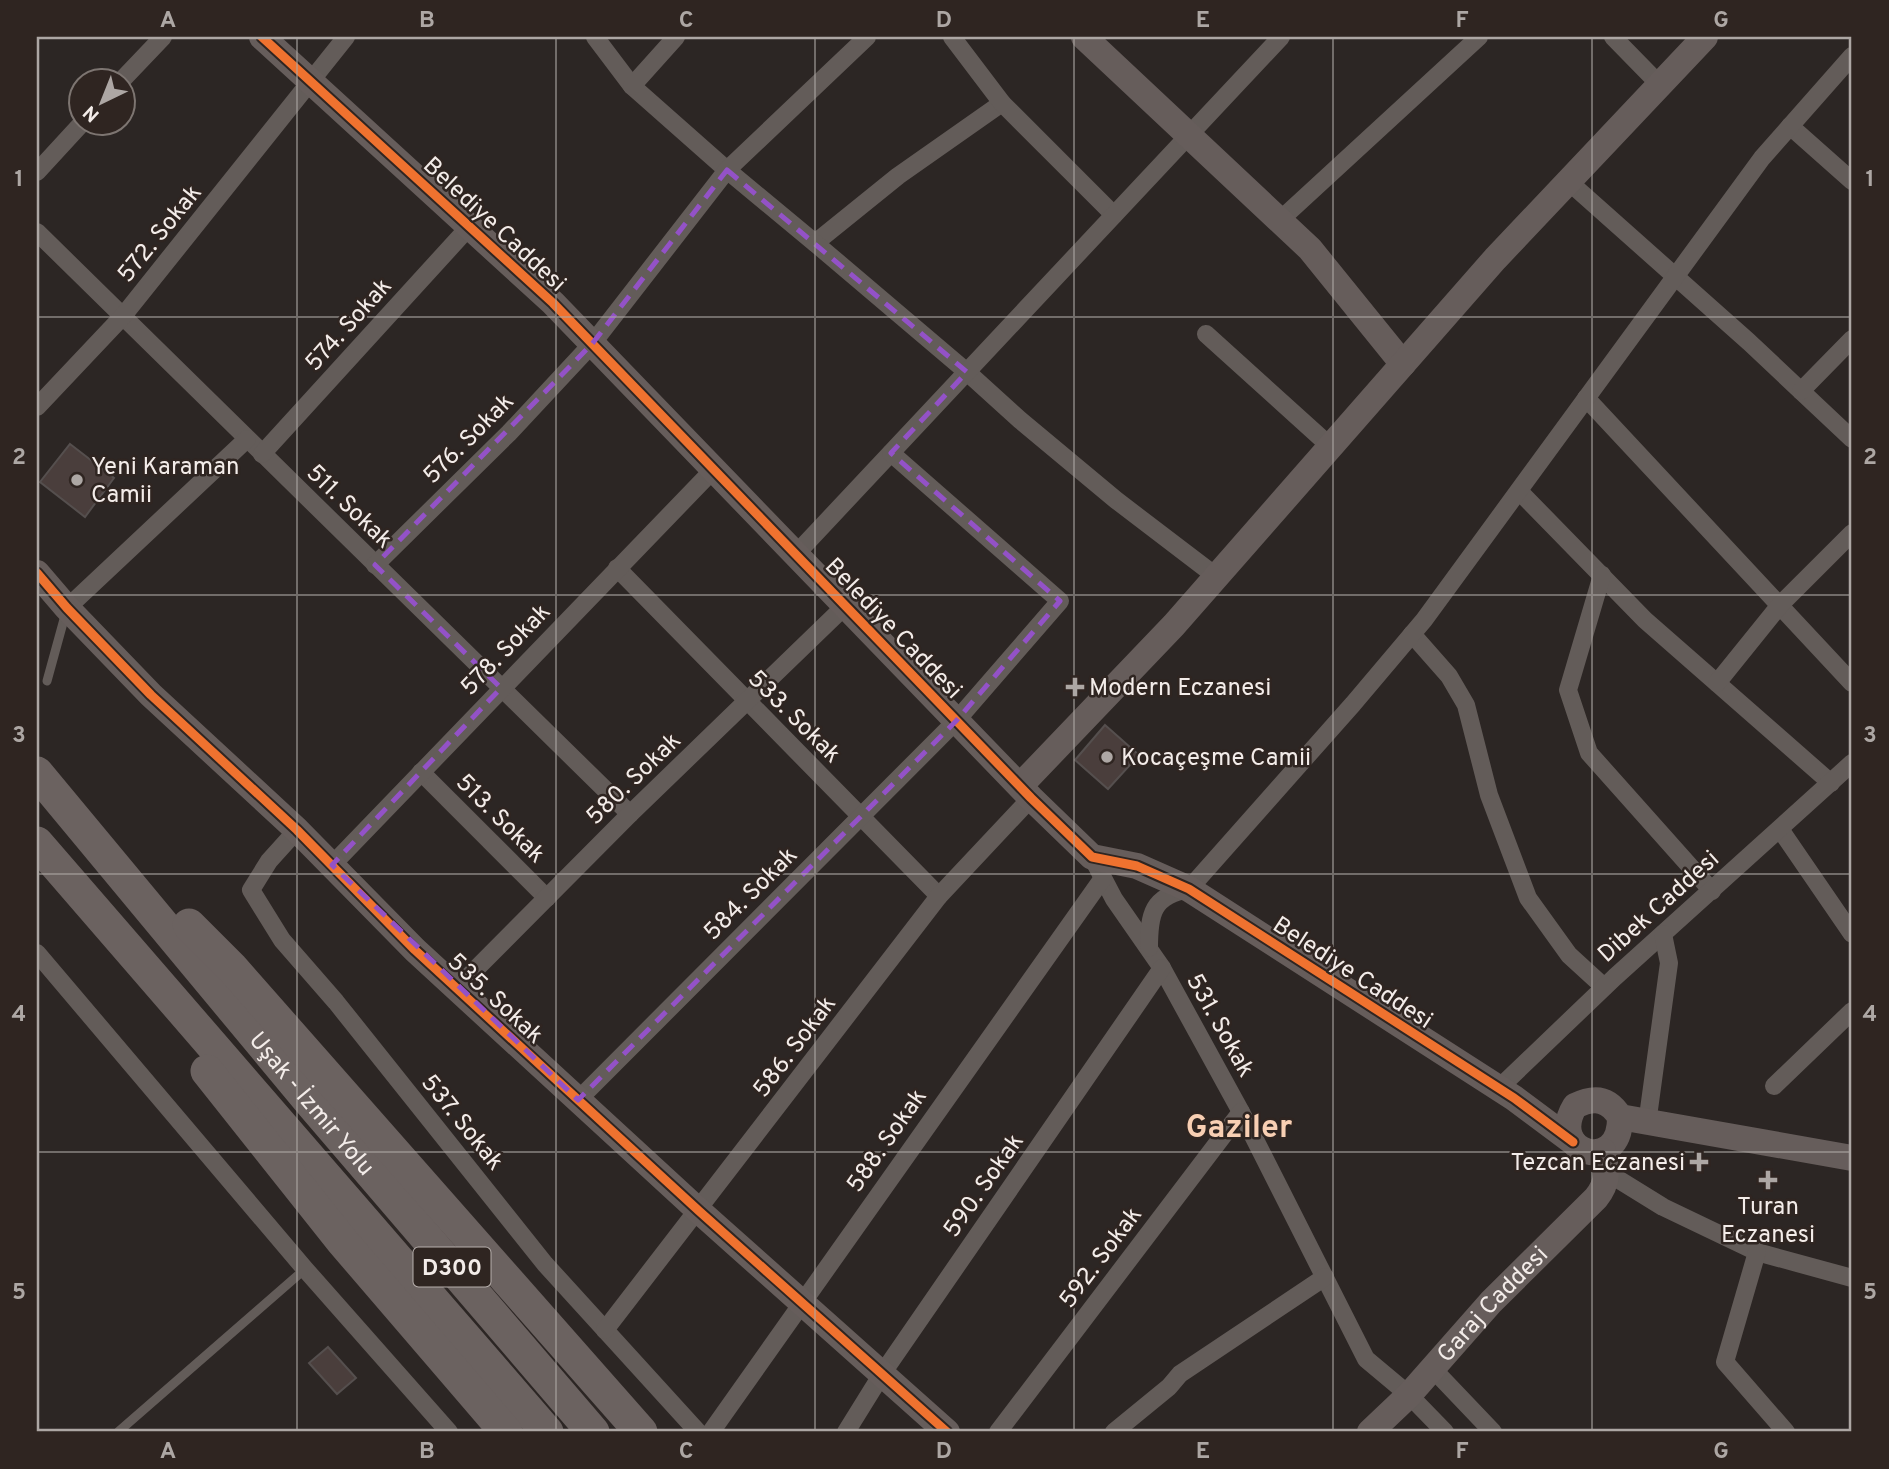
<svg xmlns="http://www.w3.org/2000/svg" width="1889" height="1469" viewBox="0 0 1889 1469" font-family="Overpass,sans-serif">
<rect width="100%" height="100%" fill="#2c2624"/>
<g fill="#4a3e3c" stroke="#554f4e" stroke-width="2">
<polygon points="70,444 114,478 85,517 40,482"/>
<polygon points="1105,725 1139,755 1108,789 1075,760"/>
<polygon points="328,1347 356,1378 337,1394 309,1363"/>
</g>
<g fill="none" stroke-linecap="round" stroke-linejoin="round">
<g stroke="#635c59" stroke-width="9">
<polyline points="47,681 66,612"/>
<polyline points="118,1432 305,1269"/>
</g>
<g stroke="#635c59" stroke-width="18">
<polyline points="595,37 632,86 727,170 815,243 898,176 1002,103"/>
<polyline points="952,37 1002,103 1114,215"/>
<polyline points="1613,37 1659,84"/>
<polyline points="122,80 163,37"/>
<polyline points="632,86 676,37"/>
<polyline points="1790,126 1852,181"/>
<polyline points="37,172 83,122"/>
<polyline points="1568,181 1749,342 1852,439"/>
<polyline points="1279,221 1479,37"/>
<polyline points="37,232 630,814"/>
<polyline points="815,243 967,372 1020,420 1116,500 1217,577"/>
<polyline points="1206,334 1331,447"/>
<polyline points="1801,391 1852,339"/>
<polyline points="1586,398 1852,683"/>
<polyline points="37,407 123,316 346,37"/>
<polyline points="262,454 469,227"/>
<polyline points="1519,491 1645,620 1831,783"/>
<polyline points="796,554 1281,37"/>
<polyline points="375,565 509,433 592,344 727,170 867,37"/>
<polyline points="617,568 939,896"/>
<polyline points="1602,575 1568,690 1589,753 1712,891"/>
<polyline points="67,608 247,439"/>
<polyline points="1412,634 1449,676 1466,705 1489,795 1528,898 1569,955 1604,987"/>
<polyline points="1717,683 1780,605 1852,533"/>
<polyline points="421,772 547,898"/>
<polyline points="1780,829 1852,934"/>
<polyline points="297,830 269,861 251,890 282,940 336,1002 545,1264 698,1432"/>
<polyline points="1092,857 1114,899 1162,968 1241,1112 1366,1359 1409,1395 1445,1432"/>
<polyline points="332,865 714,469"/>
<path d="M 1149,948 C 1149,914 1152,896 1189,889 L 1353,704 L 1424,620 L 1762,158 L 1852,56"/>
<polyline points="37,953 305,1269 449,1432"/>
<polyline points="457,988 630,814 845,606"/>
<polyline points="1774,1086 1852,1011"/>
<polyline points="1498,1089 1615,977 1852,763"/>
<polyline points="578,1100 956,721 1060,601 891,453"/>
<polyline points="1647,1124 1669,963 1663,934"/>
<polyline points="1608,1173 1663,1207 1757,1252 1852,1278"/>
<polyline points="1757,1252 1725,1362 1786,1432"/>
<polyline points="605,1330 939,896 1031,798"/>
<polyline points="1432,1368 1493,1432"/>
<polyline points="711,1432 1103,878"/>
<polyline points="846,1432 882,1374 1162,968"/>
<polyline points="998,1432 1241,1112"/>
<polyline points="1114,1432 1169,1387 1180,1374 1325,1277"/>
</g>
<g stroke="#665d5b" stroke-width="26">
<polyline points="262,37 553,303 1031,798 1092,857 1137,866 1189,889 1514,1098 1573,1142"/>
<polyline points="1084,37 1310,249 1403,364"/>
<polyline points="37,573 67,608 151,695 297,830 415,950 699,1211 947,1432"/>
<polyline points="1020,786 1174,625 1495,259 1705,37"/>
<path d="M 1620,1117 C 1621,1176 1546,1153 1575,1106 C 1595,1096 1609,1099 1620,1117 L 1852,1158"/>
<path id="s1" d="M 1370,1432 L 1409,1395 L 1491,1302 L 1596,1198 C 1609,1182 1607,1170 1603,1151"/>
</g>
<g stroke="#6b6260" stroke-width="33">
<path id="s2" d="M 37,773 L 311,1103 L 593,1432"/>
<polyline points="37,843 547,1432"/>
<polyline points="189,925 232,968 641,1432"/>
<polyline points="207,1071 342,1241 506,1432"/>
</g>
<g stroke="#2f2521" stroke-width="13">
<g id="cycleway">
<polyline points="262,37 553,303 1031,798 1092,857 1137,866 1189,889 1514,1098 1573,1142"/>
<polyline points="37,573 67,608 151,695 297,830 415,950 699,1211 947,1432"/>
</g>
</g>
<use href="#cycleway" stroke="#ef722f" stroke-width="9"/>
</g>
<path fill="none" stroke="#9352c7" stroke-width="5" stroke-dasharray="14 9" stroke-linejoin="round" d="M 727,170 L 967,372 L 891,453 L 1060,601 L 956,721 L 578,1100 L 332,865 L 501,688 L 375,565 L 592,344 Z"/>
<path fill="none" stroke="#ada7a4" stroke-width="2" stroke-opacity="0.55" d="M 297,37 L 297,1432M 556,37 L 556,1432M 815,37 L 815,1432M 1074,37 L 1074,1432M 1333,37 L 1333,1432M 1592,37 L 1592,1432M 37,317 L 1852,317M 37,595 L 1852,595M 37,874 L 1852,874M 37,1152 L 1852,1152"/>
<g fill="#ada7a4" stroke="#2f2521" stroke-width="2.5">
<circle cx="77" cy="480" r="7"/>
<path d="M1071.5 676.5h7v7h7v7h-7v7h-7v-7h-7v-7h7z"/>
<circle cx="1107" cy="757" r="7"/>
<path d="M1695.5 1151.5h7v7h7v7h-7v7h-7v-7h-7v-7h7z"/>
<path d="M1764.5 1169.5h7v7h7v7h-7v7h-7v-7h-7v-7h7z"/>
</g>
<g text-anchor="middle" stroke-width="5" stroke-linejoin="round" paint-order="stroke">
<rect fill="#2f2521" stroke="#b8b0ad" stroke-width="2" x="413.5" y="1247.5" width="77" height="39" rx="5"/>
<g font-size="23" font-weight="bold" fill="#f3ece9">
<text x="452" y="1275">D300</text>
</g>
<g font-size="24" fill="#f3ece9" stroke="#2f2521">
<text transform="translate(495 224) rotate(43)" y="8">Belediye Caddesi</text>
<text transform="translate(159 233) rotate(-51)" y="8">572. Sokak</text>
<text transform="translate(348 324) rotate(-48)" y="8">574. Sokak</text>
<text transform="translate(468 438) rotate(-45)" y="8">576. Sokak</text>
<text transform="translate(350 506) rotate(44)" y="8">511. Sokak</text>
<text transform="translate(894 628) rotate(46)" y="8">Belediye Caddesi</text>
<text transform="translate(505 649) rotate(-46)" y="8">578. Sokak</text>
<text transform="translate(795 716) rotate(45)" y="8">533. Sokak</text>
<text transform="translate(633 778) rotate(-44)" y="8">580. Sokak</text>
<text transform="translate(501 818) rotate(45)" y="8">513. Sokak</text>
<text transform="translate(750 893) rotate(-45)" y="8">584. Sokak</text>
<text transform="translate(1658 906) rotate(-42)" y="8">Dibek Caddesi</text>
<text transform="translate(1353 972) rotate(33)" y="8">Belediye Caddesi</text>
<text transform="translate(496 998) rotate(43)" y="8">535. Sokak</text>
<text transform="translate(1221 1025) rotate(61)" y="8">531. Sokak</text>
<text transform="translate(794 1046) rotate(-53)" y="8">586. Sokak</text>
<text dy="8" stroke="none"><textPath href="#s2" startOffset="430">Uşak - İzmir Yolu</textPath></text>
<text transform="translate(463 1122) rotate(51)" y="8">537. Sokak</text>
<text transform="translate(886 1140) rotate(-55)" y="8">588. Sokak</text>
<text transform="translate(983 1185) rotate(-55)" y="8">590. Sokak</text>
<text transform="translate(1100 1257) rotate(-53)" y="8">592. Sokak</text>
<text dy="8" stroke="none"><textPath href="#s1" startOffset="177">Garaj Caddesi</textPath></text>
</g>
<g font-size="24" fill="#f3ece9" stroke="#2f2521" text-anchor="start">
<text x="91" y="474">Yeni Karaman<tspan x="91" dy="28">Camii</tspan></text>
<text x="1089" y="695">Modern Eczanesi</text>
<text x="1121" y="765">Kocaçeşme Camii</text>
<text x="1685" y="1170" text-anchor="end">Tezcan Eczanesi</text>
<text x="1768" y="1214" text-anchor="middle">Turan<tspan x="1768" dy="28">Eczanesi</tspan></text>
</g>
<g font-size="32" font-weight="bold" fill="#f8cfb3" stroke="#2f2521">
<text x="1239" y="1137">Gaziler</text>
</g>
</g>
<rect width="1889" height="1469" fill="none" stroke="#2f2521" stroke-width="77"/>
<g transform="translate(102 102) rotate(223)"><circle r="33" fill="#2f2521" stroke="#7d7571" stroke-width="2"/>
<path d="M0-5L12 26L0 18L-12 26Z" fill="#ada7a4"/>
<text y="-10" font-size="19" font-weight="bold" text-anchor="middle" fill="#f3ece9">N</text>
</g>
<rect x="38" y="38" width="1812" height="1392" fill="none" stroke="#ada7a4" stroke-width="2.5"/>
<g font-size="23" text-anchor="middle" font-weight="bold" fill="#ada7a4">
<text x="168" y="27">A</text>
<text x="427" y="27">B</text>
<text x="686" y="27">C</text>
<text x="944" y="27">D</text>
<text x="1203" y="27">E</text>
<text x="1462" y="27">F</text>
<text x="1721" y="27">G</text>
<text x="19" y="186">1</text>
<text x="1870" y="186">1</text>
<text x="19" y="464">2</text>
<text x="1870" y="464">2</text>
<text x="19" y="742">3</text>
<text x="1870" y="742">3</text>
<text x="19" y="1021">4</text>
<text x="1870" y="1021">4</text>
<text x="19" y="1299">5</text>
<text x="1870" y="1299">5</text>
<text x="168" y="1458">A</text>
<text x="427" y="1458">B</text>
<text x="686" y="1458">C</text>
<text x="944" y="1458">D</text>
<text x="1203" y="1458">E</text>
<text x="1462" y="1458">F</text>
<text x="1721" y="1458">G</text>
</g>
</svg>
